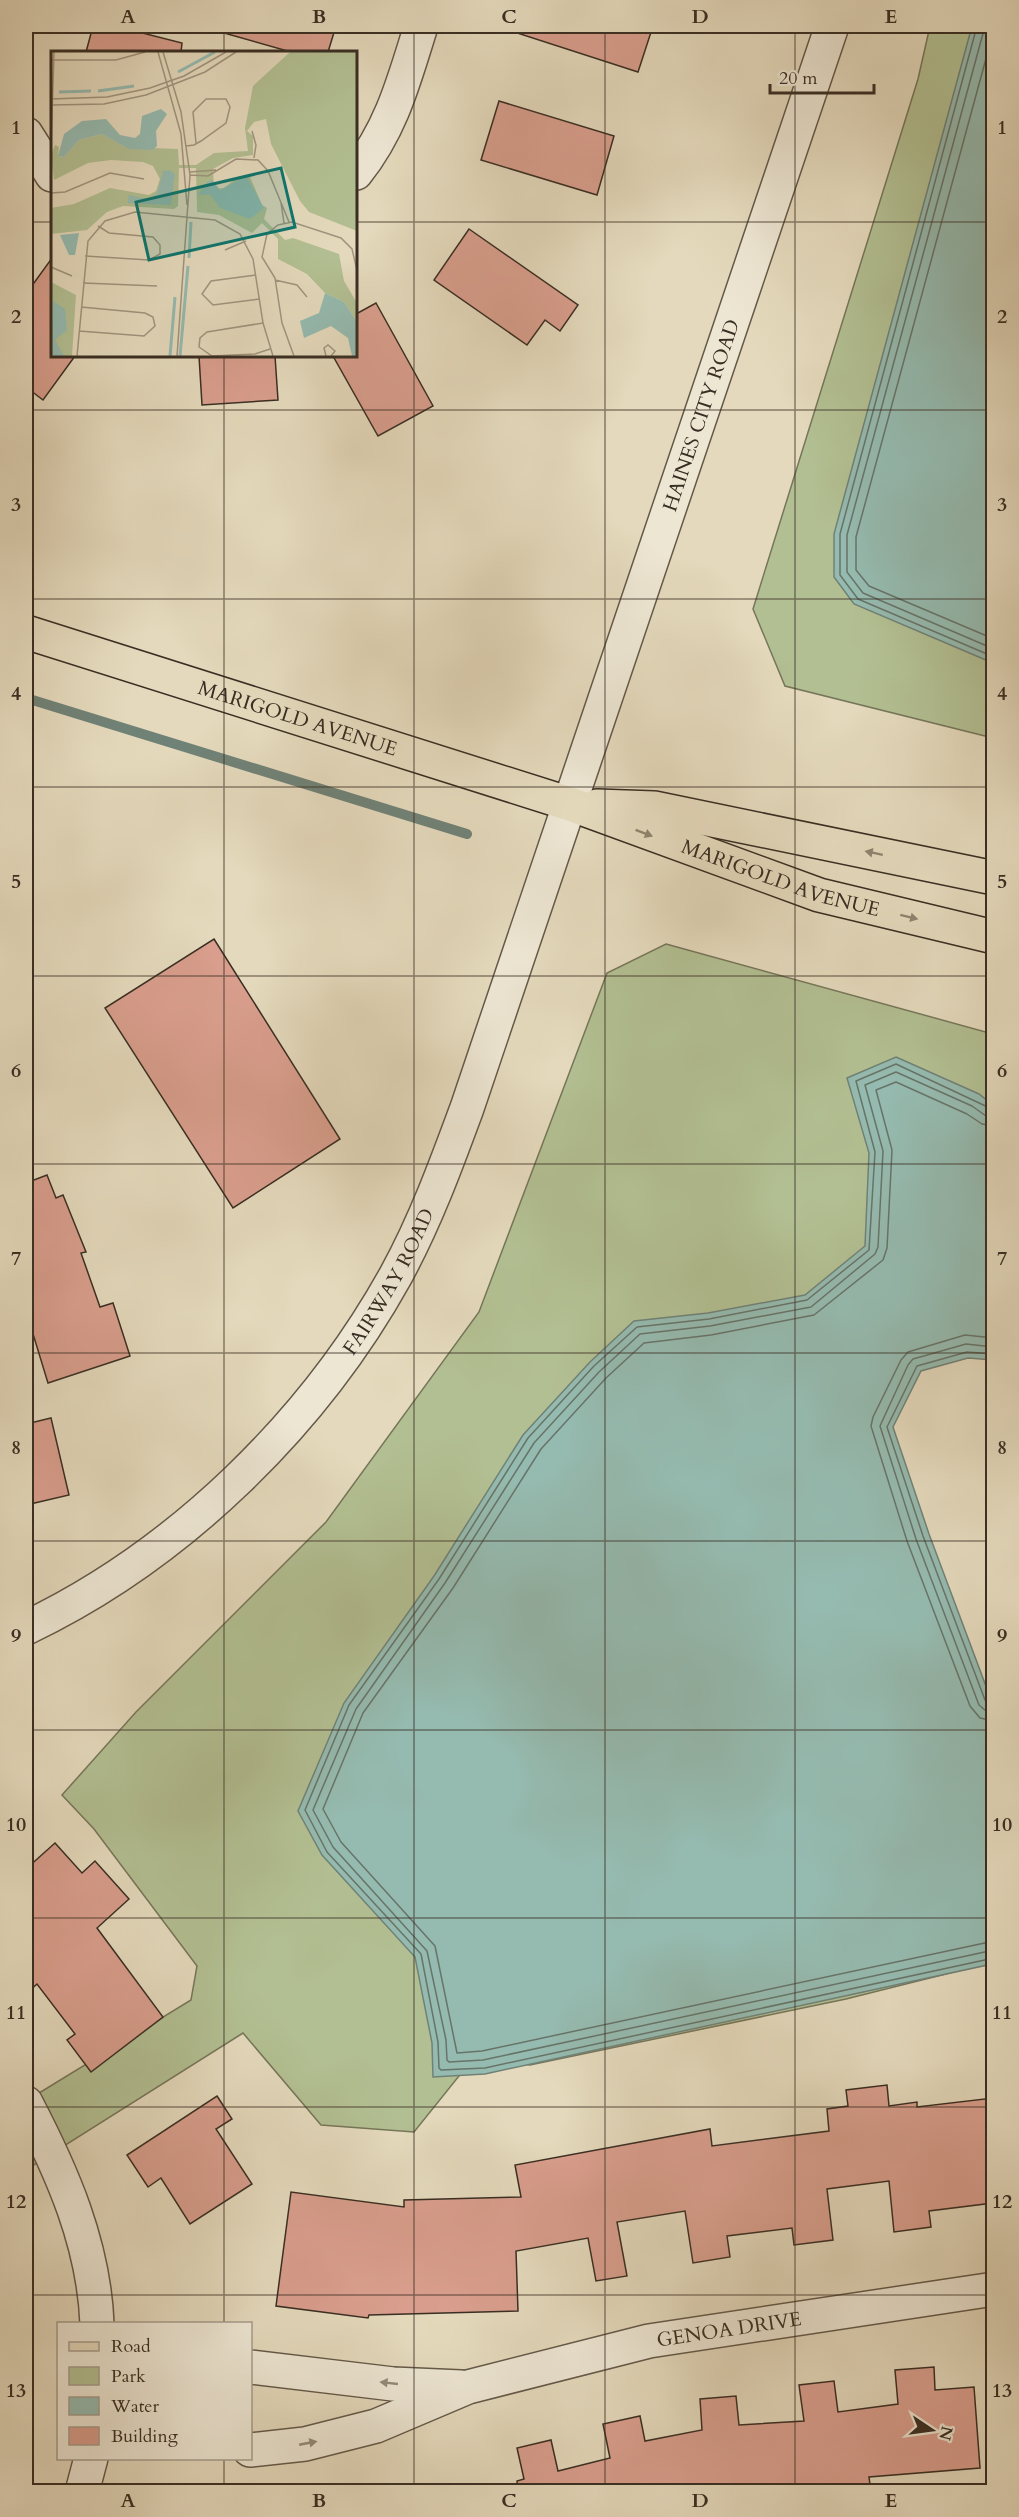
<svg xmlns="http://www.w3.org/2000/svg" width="1019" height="2517" viewBox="0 0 1019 2517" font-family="Cardo,serif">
<rect width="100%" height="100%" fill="#e4d9bc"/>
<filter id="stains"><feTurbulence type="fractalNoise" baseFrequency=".00333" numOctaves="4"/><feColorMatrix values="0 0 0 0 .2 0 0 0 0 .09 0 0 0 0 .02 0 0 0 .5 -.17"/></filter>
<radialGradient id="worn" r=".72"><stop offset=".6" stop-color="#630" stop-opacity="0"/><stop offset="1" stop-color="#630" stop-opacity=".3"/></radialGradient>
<g fill="#b2bf92" stroke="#76765a" stroke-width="1.5">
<polygon points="930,26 993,26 993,738 785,686 753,609 918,79"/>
<polygon points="666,944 993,1034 993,1339 930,1338 890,1406 905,1509 993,1714 994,1962 846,1999 530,2065 475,2056 414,2132 321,2125 243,2033 26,2170 26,2101 191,2000 197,1966 94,1829 62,1795 136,1712 326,1522 479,1312 607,973"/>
</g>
<g fill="#95baaf" stroke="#708277" stroke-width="1.5">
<polygon points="972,26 994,26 993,663 854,604 834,577 834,534"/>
<polygon points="896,1057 979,1094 993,1105 993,1360 968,1358 921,1371 893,1427 929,1534 993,1705 993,1961 992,1964 485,2074 433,2077 432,2043 415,1957 322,1855 298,1811 344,1703 434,1576 523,1435 590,1362 634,1321 708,1313 805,1295 865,1246 869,1153 847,1078"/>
</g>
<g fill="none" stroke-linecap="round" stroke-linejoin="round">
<g stroke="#677469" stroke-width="1.5">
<polyline points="977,26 840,534 840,575 858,599 994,657"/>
<polyline points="985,26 847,535 847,572 863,593 994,649"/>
<polyline points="994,29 856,537 856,570 869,586 994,639"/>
<polyline points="994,1110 896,1064 856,1081 875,1152 869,1250 807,1300 709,1319 637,1327 594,1366 528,1438 439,1579 349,1705 305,1810 327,1852 421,1954 438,2042 439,2068 441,2070 485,2068 994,1958"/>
<polyline points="994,1117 986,1116 972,1106 896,1072 865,1085 883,1151 878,1247 875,1254 811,1307 710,1326 640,1334 599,1372 534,1443 445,1583 356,1709 313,1810 333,1847 427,1951 446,2040 447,2060 449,2062 483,2060 994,1950"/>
<polyline points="994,1126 982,1124 967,1114 896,1082 876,1090 892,1150 887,1248 883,1260 814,1315 711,1335 644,1343 606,1378 541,1449 453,1588 363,1713 323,1809 341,1842 435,1946 457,2053 482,2051 994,1941"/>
<polyline points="994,1338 965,1335 908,1352 901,1360 873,1417 871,1426 907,1541 970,1706 980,1718 994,1721"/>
<polyline points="994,1347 966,1344 913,1359 908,1365 880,1426 916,1539 979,1705 986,1711 994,1712"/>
<polyline points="994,1354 967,1352 917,1366 887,1427 923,1536 985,1700 994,1705"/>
</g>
<polyline stroke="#708277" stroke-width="10" points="26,698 467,834"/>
</g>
<g fill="#d99e8d" stroke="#392e23" stroke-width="1.5">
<polygon points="93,26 115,26 182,43 181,52 86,52"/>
<polygon points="225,26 336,26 328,52 291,52 224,33"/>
<polygon points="511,26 653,26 638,72 511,31"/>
<polygon points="499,101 614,136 597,195 481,160"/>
<polygon points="469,229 578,305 560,331 545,320 527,345 434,280"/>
<polygon points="52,258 52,356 75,356 43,400 26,387 26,294"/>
<polygon points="376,303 433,406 378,436 333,356 356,356 356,314"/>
<polygon points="199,356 275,356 278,400 202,405"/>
<polygon points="214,939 340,1139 233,1208 105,1008"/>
<polygon points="47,1175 56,1198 63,1195 86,1252 81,1253 100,1307 113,1303 130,1356 48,1383 26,1311 26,1183"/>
<polygon points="51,1418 69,1495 26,1505 26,1424"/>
<polygon points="55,1843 82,1873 95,1861 129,1899 97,1928 163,2017 91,2072 67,2040 75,2034 37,1984 26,1994 26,1869"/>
<polygon points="887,2085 889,2106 917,2102 917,2107 993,2098 993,2203 929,2211 931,2227 894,2232 889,2181 827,2189 833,2240 794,2245 792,2228 727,2236 730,2257 693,2263 685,2211 617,2222 627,2276 596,2281 588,2238 516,2251 518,2311 369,2315 368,2318 276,2306 291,2192 404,2207 404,2200 521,2197 515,2165 710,2129 712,2146 829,2131 827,2109 848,2106 846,2090"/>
<polygon points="217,2096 232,2119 216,2129 252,2184 190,2224 161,2178 148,2187 127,2155"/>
<polygon points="934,2367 935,2390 974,2387 980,2468 869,2477 871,2492 518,2492 517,2481 524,2479 517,2448 551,2440 558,2471 610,2458 603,2424 640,2416 645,2441 702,2430 700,2399 736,2396 739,2425 804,2421 799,2385 834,2381 838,2412 898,2404 895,2370"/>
</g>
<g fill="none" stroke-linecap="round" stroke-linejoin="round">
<g stroke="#645949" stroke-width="36">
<g id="minor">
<polyline points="26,134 52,175"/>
<path d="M 356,173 C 392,128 404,80 421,26"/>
<path id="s1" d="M 26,1628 C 179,1555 314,1423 396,1275 C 425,1222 446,1165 467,1108 L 832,26"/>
<path d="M 26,2103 C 62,2172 94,2244 97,2324"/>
<polyline points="250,2367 393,2384 461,2387"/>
<path id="s2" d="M 250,2450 L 305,2444 L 376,2426 L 468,2387 L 649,2341 L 994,2289"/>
<polyline points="82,2492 91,2458"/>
</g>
</g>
<g stroke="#392e23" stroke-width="36">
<g id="major">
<path id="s3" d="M 26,632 L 570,804 L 819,895 L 994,937"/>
<polyline points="597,806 654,808 994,878"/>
</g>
</g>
<use href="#minor" stroke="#ede6d3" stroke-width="33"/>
<use href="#major" stroke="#e4d9bc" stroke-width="33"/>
</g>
<defs><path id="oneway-solid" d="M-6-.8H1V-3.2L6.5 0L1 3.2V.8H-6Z" transform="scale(1.5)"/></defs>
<g fill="#8e8470">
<use href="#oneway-solid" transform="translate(644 833) rotate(21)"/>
<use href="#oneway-solid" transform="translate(874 853) rotate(-168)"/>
<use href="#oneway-solid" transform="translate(909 917) rotate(14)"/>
</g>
<g fill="#938a7b">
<use href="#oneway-solid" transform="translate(389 2383) rotate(-174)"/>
<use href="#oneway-solid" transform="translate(308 2443) rotate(-11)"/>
</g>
<path fill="none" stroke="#392e23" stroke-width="1.5" stroke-opacity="0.55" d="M 224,26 L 224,52M 414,26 L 414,2492M 605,26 L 605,2492M 795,26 L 795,2492M 26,222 L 52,222M 356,222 L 994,222M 224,356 L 224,2324M 26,410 L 994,410M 26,599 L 994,599M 26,787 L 994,787M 26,976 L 994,976M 26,1164 L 994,1164M 26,1353 L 994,1353M 26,1541 L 994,1541M 26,1730 L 994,1730M 26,1918 L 994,1918M 26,2107 L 994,2107M 26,2295 L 994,2295M 224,2458 L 224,2492"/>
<g text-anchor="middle" stroke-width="6" stroke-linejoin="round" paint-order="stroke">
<g font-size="20" fill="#392e23" stroke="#ede6d3">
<text dy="7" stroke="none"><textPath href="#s1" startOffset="1432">HAINES CITY ROAD</textPath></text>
<text dy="7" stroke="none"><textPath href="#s3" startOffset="285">MARIGOLD AVENUE</textPath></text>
<text dy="7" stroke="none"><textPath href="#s3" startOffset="794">MARIGOLD AVENUE</textPath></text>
<text dy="7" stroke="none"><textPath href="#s1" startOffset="510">FAIRWAY ROAD</textPath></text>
<text dy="7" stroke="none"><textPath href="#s2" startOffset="496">GENOA DRIVE</textPath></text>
</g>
</g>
<g transform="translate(51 51)">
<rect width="306" height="306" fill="#e4d9bc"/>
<path d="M 239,1 L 306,1 L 306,180 L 258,161 L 249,150 L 220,93 L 215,68 L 203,71 L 196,80 L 202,85 L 202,104 L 182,107 L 162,118 L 163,138 L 173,137 L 187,126 L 199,126 L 211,154 L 216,157 L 213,168 L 234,189 L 242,187 L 288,203 L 293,230 L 306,252 L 306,271 L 293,251 L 274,242 L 256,223 L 227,208 L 227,188 L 211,172 L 201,182 L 168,164 L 146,161 L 145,117 L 128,117 L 127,155 L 123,158 L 72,155 L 56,161 L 36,179 L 0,183 L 0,157 L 23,153 L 59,137 L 98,144 L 105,140 L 109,128 L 102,115 L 92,111 L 60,109 L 37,112 L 3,129 L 0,104 L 4,94 L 8,96 L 7,105 L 13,106 L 28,89 L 51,83 L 75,96 L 127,98 L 128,114 L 145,114 L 163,102 L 197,100 L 194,77 L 202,35 ZM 0,231 L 25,244 L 21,305 L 0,305 Z" fill="#b2bf92"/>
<path d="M 110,58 L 116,63 L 105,80 L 106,95 L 102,99 L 78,98 L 51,83 L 28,89 L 13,106 L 7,105 L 13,83 L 31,70 L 55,68 L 69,84 L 84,87 L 89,83 L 91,65 ZM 119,119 L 124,123 L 120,154 L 77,152 L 78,144 L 96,148 L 106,143 L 112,120 ZM 195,125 L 213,157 L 199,168 L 169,157 L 159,143 L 147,144 L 156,131 L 161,129 L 169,139 ZM 28,182 L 24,204 L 18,204 L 9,184 ZM 274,242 L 293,251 L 306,271 L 306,305 L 301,305 L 297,287 L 280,275 L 253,287 L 249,270 L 268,262 ZM 2,250 L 14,258 L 16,279 L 4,289 L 13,305 L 0,305 Z" fill="#95baaf"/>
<path fill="none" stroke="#95baaf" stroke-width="3" d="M 127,21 L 164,1M 47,40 L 83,35M 8,41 L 40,40M 138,207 L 140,171M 119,305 L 124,246M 129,305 L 137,215"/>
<path fill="none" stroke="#a0957f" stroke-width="1.5" d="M 107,1 L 130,83 L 136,154M 112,1 L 130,61 L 139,124 L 126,305M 0,9 L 65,9 L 94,1M 0,48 L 56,46 L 99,37 L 133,25 L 175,1M 0,54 L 53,53 L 95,44 L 154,21 L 185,1M 201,80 L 205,94 L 203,107M 0,95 L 3,1M 135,95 L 143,94 L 150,90 L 175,72 L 179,56 L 175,48 L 155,48 L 142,61 L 145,92M 139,121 L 165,119M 139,124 L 157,125 L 185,108 L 207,109 L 217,120 L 238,171M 0,142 L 14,141 L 59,122 L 93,128M 230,152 L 233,172M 174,199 L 195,190M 34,205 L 98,209 L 109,203 L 109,194 L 102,186 L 58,182 L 47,175M 0,216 L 21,225M 205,224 L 160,230 L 151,243 L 162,254 L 208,248M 224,229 L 246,234 L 256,246M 32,232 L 106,235M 212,272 L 156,281 L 149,287 L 148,296 L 161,305 L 204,303 L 219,298M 28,280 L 93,285 L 104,275 L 102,266 L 94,262 L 30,256M 26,305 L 37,190 L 54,170 L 84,161 L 164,169 L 189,183 L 202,208 L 212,272 L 222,305M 243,305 L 231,272 L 224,227 L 211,206 L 216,183 L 227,174 L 241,171 L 290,187 L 301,198 L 306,219M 275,305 L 273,297 L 277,294 L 284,300 L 280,305"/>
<path fill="#0f766e" fill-opacity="0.15" stroke="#0f766e" stroke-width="3" d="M 230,117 L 244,176 L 98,209 L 85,151 Z"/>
<rect width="306" height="306" fill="none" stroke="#392e23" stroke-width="3"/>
</g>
<rect width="1019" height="2517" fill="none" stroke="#e4d9bc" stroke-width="66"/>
<rect x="57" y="2322" width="195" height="138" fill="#ede6d3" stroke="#a59c8d" stroke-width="1.5"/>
<rect x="69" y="2342" width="30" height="9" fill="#e4d9bc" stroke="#a59c8d" stroke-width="1.5"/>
<text x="111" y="2352" font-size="18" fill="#392e23">Road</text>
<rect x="69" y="2367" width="30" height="18" fill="#b2bf92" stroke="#a59c8d" stroke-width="1.5"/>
<text x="111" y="2382" font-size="18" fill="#392e23">Park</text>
<rect x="69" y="2397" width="30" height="18" fill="#95baaf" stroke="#a59c8d" stroke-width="1.5"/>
<text x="111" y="2412" font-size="18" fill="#392e23">Water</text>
<rect x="69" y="2427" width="30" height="18" fill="#d99e8d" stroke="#a59c8d" stroke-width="1.5"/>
<text x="111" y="2442" font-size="18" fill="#392e23">Building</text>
<g transform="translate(932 2430) rotate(103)" stroke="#ede6d3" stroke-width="4.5" paint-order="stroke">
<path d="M0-4.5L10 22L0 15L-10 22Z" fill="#392e23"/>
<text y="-9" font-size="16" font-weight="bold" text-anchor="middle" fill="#392e23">N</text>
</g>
<path d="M770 84v9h104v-9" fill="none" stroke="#392e23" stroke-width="3"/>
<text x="779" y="84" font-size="18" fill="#392e23" stroke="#ede6d3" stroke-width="4.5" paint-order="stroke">20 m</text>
<rect x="33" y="33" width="953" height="2451" fill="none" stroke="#392e23" stroke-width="2"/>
<g font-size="20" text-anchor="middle" font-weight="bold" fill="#392e23">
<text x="128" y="23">A</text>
<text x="319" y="23">B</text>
<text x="509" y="23">C</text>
<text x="700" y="23">D</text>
<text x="891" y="23">E</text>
<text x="16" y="134">1</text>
<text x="1002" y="134">1</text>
<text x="16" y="323">2</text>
<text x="1002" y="323">2</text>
<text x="16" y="511">3</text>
<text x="1002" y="511">3</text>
<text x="16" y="700">4</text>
<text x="1002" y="700">4</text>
<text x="16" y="888">5</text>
<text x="1002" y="888">5</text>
<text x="16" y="1077">6</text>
<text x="1002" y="1077">6</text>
<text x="16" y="1265">7</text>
<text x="1002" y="1265">7</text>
<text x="16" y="1454">8</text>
<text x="1002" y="1454">8</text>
<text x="16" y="1642">9</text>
<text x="1002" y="1642">9</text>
<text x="16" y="1831">10</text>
<text x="1002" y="1831">10</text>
<text x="16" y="2019">11</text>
<text x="1002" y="2019">11</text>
<text x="16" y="2208">12</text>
<text x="1002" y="2208">12</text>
<text x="16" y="2397">13</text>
<text x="1002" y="2397">13</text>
<text x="128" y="2507">A</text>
<text x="319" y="2507">B</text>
<text x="509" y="2507">C</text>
<text x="700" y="2507">D</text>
<text x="891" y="2507">E</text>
</g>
<rect width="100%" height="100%" filter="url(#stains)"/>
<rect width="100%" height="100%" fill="url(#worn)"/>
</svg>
